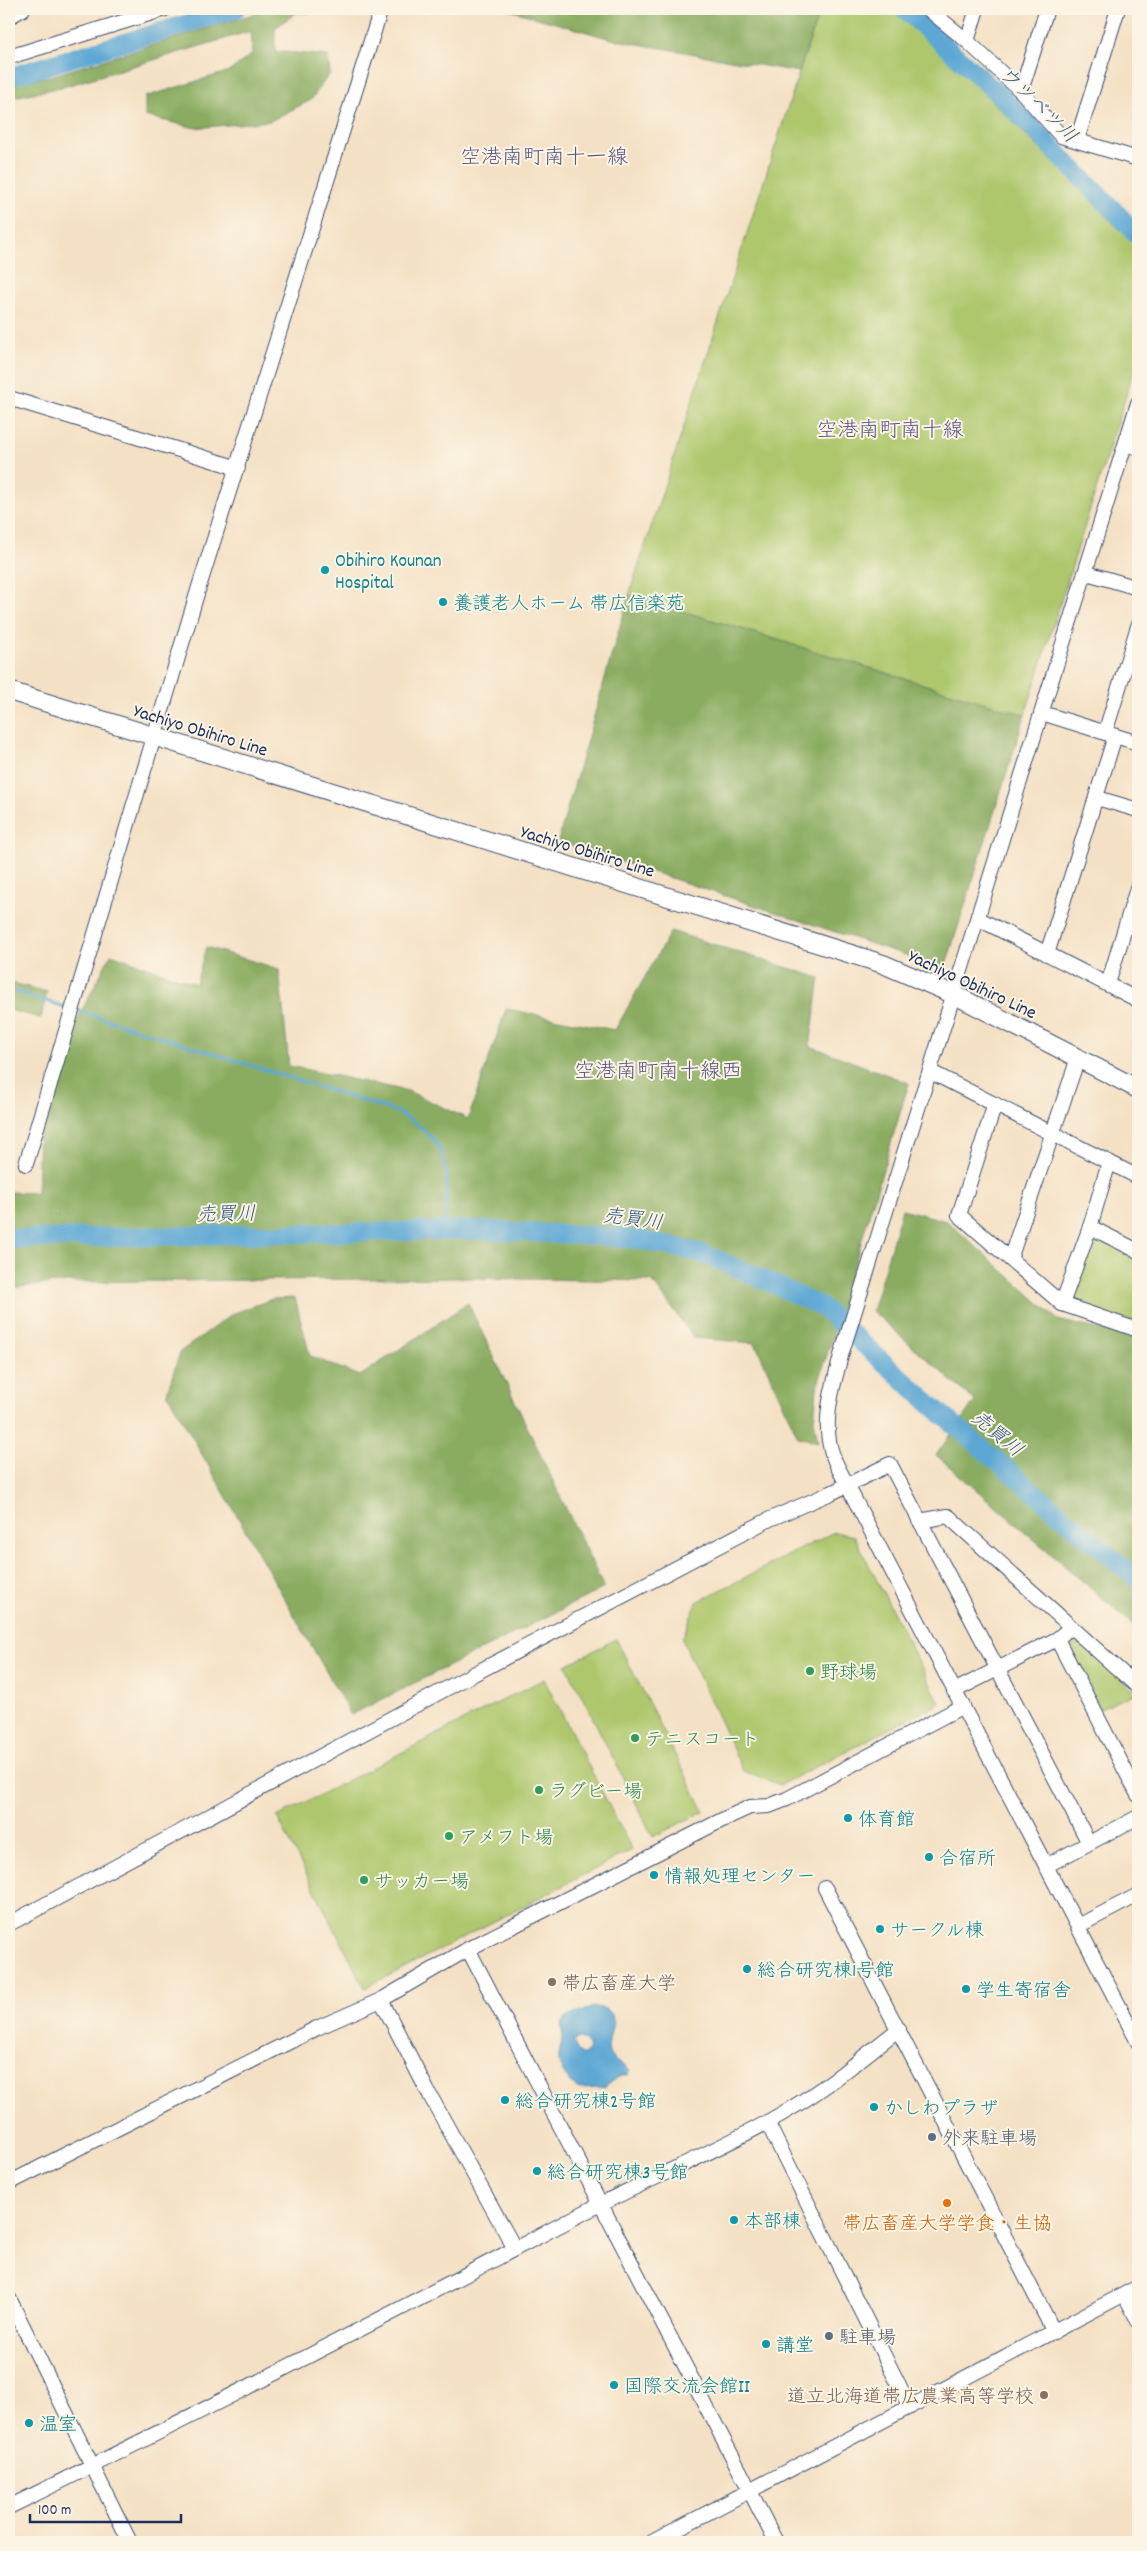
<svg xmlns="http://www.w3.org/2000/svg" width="1147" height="2551" viewBox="0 0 1147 2551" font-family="Dekko,'Klee One',sans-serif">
<rect width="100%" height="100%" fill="#fcf5e5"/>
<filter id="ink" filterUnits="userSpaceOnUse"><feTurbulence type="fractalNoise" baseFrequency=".02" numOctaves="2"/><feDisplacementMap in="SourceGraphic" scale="10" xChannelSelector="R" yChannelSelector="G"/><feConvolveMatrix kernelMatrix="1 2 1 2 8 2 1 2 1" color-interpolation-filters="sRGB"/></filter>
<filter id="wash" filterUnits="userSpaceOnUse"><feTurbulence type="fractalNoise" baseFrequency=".0096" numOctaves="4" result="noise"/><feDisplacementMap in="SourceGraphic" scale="20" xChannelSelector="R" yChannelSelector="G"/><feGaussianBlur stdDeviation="1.12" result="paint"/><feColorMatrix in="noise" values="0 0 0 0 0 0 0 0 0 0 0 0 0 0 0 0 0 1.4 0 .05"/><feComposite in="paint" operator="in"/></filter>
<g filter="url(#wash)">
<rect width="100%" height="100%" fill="#f4e1c5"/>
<g fill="#aec76d" stroke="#647b66">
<polygon points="820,9 899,9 1138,246 1138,357 1025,715 629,595"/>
<polygon points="1100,1238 1138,1257 1138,1324 1078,1304 1074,1298 1091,1241"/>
<polygon points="834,1532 854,1536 940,1703 780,1785 743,1771 682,1639 697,1602"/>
<polygon points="1070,1636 1076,1637 1136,1693 1100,1709 1066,1643"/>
<polygon points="616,1639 704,1811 653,1837 566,1665"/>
<polygon points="544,1679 632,1850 365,1988 277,1817"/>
</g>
<g fill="#8aac60" stroke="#526e5f">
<polygon points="270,9 363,9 362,11 296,13 275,28 275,51 328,56 330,73 311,100 270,121 195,128 145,116 145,97 230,71 252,54 251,31 66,86 9,98 9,84 51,76"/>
<polygon points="506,9 820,9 799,72 615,40"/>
<polygon points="629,595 1025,715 945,968 558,841"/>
<polygon points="671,931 820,978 810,1046 909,1083 817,1388 814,1420 818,1442 798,1437 755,1343 694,1338 652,1281 463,1278 67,1282 9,1288 9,1192 37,1193 39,1135 75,1024 111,954 196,984 206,947 279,969 289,1066 408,1091 468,1119 506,1009 615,1030"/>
<polygon points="9,982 47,992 41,1018 9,1010"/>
<polygon points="902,1209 947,1221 1058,1320 1135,1338 1138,1341 1138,1629 936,1455 975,1401 872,1311"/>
<polygon points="295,1298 310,1356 360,1376 468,1303 604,1588 351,1715 167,1393 180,1352 232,1314 272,1299"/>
</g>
<path fill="#5ba7d4" stroke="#3b6b99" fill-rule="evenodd" d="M 593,2007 C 629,2008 604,2034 609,2053 C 613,2063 624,2064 630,2071 L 629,2075 L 621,2075 L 604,2088 L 577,2089 C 544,2056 567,2057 561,2023 L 569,2016 ZM 579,2038 L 585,2041 L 589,2048 L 586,2054 C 579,2055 575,2047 574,2041 Z"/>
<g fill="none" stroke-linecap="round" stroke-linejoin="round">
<g stroke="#5ba7d4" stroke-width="3">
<polyline points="9,989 68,1008"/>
<path d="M 76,1010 L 395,1111 C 455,1142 448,1169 444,1230"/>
</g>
<g stroke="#5ba7d4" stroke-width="19">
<polyline points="904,9 1004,99 1138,235"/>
<polyline points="9,77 236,9"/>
<polyline points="9,1239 476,1230 602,1236 641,1240 701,1253 774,1284 823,1308 939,1412 1138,1580"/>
</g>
</g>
</g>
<g filter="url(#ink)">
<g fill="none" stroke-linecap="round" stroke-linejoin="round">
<g stroke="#3c4a6d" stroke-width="16">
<g id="minor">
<polyline points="928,9 967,41 1021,91 1061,136 1138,159"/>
<polyline points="9,17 23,9"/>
<polyline points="967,41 977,9"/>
<polyline points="9,57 165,9"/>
<polyline points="1021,91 1047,9"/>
<polyline points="1077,140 1118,9"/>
<polyline points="9,398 238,468"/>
<path d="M 1138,403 L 842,1352 C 834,1384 821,1420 832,1453 C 835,1464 842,1474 847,1485 L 1138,2042"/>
<polyline points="1126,444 1138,448"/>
<polyline points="1087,573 1138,588"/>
<polyline points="1042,713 1138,743"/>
<polyline points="1105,733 1138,626"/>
<polyline points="1097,798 1138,810"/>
<polyline points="979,919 1138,1000"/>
<polyline points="1047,954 1115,736"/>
<polyline points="1108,984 1138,885"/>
<polyline points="931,1072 1138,1177"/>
<polyline points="995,1104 959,1215 1062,1304 1138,1330"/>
<polyline points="26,1164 199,587 381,9"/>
<polyline points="1090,1227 1138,1251"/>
<polyline points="1010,1259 1078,1058"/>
<polyline points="1062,1304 1090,1227 1109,1162"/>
<polyline points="919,1521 948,1516 1138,1687"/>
<polyline points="1057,1639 1138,1795"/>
<polyline points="954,1691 1057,1639 1064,1633"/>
<polyline points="1046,1866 1138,1817"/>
<polyline points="825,1888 1054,2332"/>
<polyline points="9,1924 466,1678 770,1519 831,1493 890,1464 1089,1843"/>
<polyline points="1078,1926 1138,1895"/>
<polyline points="468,1949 745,2481"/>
<polyline points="381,2000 427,2090 515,2249"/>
<polyline points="857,2062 899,2029"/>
<polyline points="767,2122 910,2407"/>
<polyline points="9,2183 317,2028 381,2000 468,1949 726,1818 750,1807 769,1806 787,1799 963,1706"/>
<polyline points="1125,2295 1138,2321"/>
<polyline points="9,2298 130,2542"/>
<polyline points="750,2491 776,2542"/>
<path d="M 9,2507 C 204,2411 397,2311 589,2210 C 678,2164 775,2129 853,2065"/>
<polyline points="652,2542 1138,2287"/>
</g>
</g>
<g stroke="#3c4a6d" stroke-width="20">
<polyline id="major" points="9,691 883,964 955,995 1138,1089"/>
</g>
<use href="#minor" stroke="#fff" stroke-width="14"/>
<use href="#major" stroke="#fff" stroke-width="18"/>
</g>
</g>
<g fill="#0f9aa8" stroke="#fcf5e5" stroke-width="2">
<circle cx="325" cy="570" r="5"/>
<circle cx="443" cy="602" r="5"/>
<circle cx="848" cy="1818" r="5"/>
<circle cx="929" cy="1857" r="5"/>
<circle cx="654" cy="1875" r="5"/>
<circle cx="880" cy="1929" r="5"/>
<circle cx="747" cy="1969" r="5"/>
<circle cx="966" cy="1989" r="5"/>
<circle cx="505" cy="2100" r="5"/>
<circle cx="874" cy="2107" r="5"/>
<circle cx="537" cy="2171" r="5"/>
<circle cx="734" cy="2220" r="5"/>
<circle cx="766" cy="2344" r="5"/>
<circle cx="614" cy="2385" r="5"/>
<circle cx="29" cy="2423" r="5"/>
</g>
<g fill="#2e9e5b" stroke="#fcf5e5" stroke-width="2">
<circle cx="810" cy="1671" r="5"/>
<circle cx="635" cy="1738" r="5"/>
<circle cx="539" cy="1790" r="5"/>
<circle cx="449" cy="1836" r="5"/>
<circle cx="364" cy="1880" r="5"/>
</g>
<g fill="#8d6e63" stroke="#fcf5e5" stroke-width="2">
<circle cx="552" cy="1982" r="5"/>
<circle cx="1044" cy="2395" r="5"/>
</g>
<g fill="#5c6f8a" stroke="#fcf5e5" stroke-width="2">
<circle cx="932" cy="2137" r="5"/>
<circle cx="829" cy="2336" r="5"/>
</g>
<circle fill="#e8710a" stroke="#fcf5e5" stroke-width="2" cx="947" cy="2203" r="5"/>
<g text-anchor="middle" stroke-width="4" stroke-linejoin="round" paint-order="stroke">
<g font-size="19" fill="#0d838f" stroke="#fcf5e5" text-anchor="start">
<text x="335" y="566">Obihiro Kounan<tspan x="335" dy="22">Hospital</tspan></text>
<text x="453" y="609">養護老人ホーム 帯広信楽苑</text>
<text x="858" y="1825">体育館</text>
<text x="939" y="1864">合宿所</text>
<text x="664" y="1882">情報処理センター</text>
<text x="890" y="1936">サークル棟</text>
<text x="757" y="1976">総合研究棟1号館</text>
<text x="976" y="1996">学生寄宿舎</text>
<text x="515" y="2107">総合研究棟2号館</text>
<text x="884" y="2114">かしわプラザ</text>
<text x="547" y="2178">総合研究棟3号館</text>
<text x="744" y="2227">本部棟</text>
<text x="776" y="2351">講堂</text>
<text x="624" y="2392">国際交流会館II</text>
<text x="39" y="2430">温室</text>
</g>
<g font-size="19" fill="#1b2f5e" stroke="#fcf5e5">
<text transform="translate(201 729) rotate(17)" y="7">Yachiyo Obihiro Line</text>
<text transform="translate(588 850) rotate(17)" y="7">Yachiyo Obihiro Line</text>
<text transform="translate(973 983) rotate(25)" y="7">Yachiyo Obihiro Line</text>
</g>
<g font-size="19" fill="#27864d" stroke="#fcf5e5" text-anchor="start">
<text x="820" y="1678">野球場</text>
<text x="645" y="1745">テニスコート</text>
<text x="549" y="1797">ラグビー場</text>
<text x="459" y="1843">アメフト場</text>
<text x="374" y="1887">サッカー場</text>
</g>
<g font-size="19" fill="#785e54" stroke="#fcf5e5" text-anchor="start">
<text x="562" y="1989">帯広畜産大学</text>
<text x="1034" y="2402" text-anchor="end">道立北海道帯広農業高等学校</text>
</g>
<g font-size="19" fill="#4e5e75" stroke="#fcf5e5" text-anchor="start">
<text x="942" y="2144">外来駐車場</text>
<text x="839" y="2343">駐車場</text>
</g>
<g font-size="19" fill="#c56008" stroke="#fcf5e5">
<text x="947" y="2229">帯広畜産大学学食・生協</text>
</g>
<g font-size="20" font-style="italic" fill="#315987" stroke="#fcf5e5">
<text transform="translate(1039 104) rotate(44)" y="7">ウツベツ川</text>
<text transform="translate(226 1213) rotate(-1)" y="7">売買川</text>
<text transform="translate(633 1218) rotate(8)" y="7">売買川</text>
<text transform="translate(998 1433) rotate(40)" y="7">売買川</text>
</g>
<g font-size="21" fill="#585483" stroke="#fcf5e5">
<text x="544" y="163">空港南町南十一線</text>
<text x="890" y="436">空港南町南十線</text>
<text x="658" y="1077">空港南町南十線西</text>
</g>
</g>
<rect width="1147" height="2551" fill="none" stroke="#fcf5e5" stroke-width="30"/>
<path d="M30 2514v8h151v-8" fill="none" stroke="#1b2f5e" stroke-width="2.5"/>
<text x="38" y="2514" font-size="15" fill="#1b2f5e" stroke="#fcf5e5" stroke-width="4" paint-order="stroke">100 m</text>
</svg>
